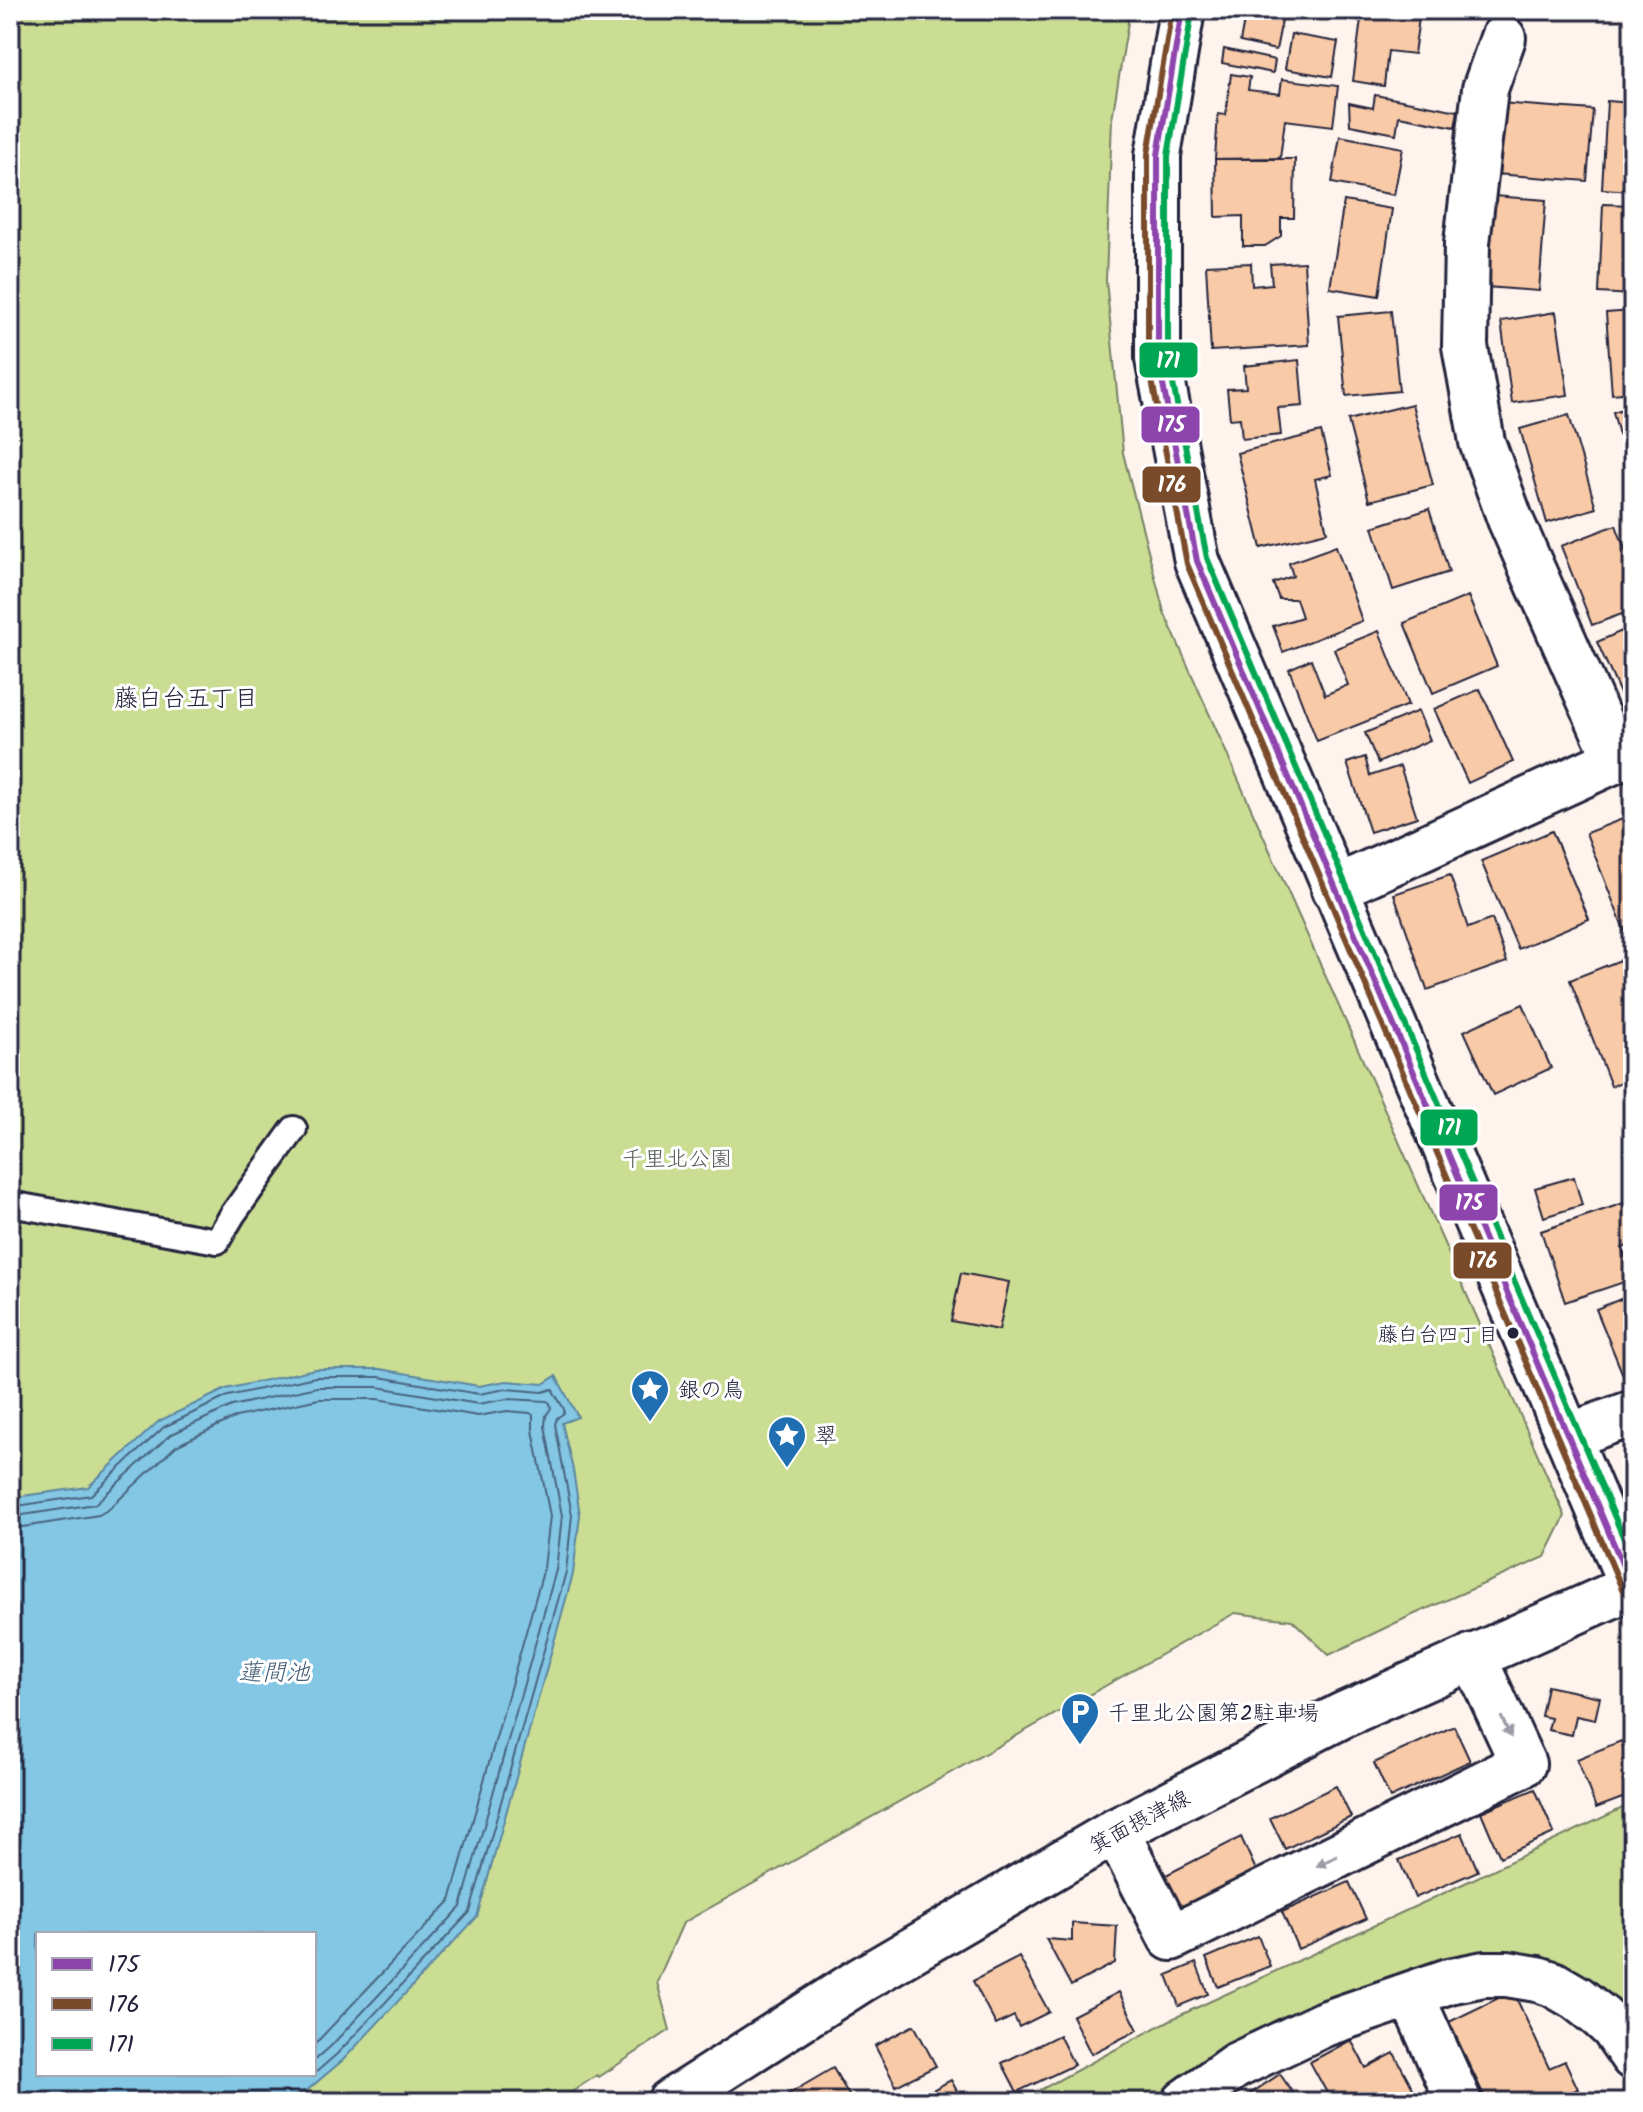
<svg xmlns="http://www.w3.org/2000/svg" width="1643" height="2112" viewBox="0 0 1643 2112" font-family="Kalam,'Klee One',sans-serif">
<rect width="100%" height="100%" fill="#fef4ed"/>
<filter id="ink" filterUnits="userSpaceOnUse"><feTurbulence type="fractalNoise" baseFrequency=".0125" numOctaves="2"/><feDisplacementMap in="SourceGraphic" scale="16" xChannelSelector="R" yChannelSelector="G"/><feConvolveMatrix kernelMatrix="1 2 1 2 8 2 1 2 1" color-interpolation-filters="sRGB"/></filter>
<g filter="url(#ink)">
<g fill="#cadd92" stroke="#768066" stroke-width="2" fill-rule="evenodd">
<path d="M 10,10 L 1130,10 L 1112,119 L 1106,280 L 1123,453 L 1164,612 L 1565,1516 L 1545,1557 L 1408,1617 L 1329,1655 L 1292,1620 L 1235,1613 L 683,1923 L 657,1982 L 670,2030 L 599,2077 L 597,2075 L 557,2102 L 10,2102 ZM 38,1934 L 314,1934 L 314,2074 L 38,2074 Z"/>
<polygon points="1633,1803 1633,2024 1625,2012 1566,1964 1488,1956 1404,1972 1319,2006 1229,2051 1146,2102 1018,2102 1172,2019 1442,1894"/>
</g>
<path fill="#83c7e4" stroke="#5c85a0" stroke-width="2" fill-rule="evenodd" d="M 315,1369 L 380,1369 L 479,1386 L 506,1381 L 543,1384 L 556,1376 L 578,1417 L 562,1423 L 573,1470 L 580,1515 L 573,1574 L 477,1917 L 343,2060 L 304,2093 L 274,2102 L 10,2102 L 10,1501 L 15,1497 L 88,1487 L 159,1421 L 226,1389 ZM 38,1934 L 314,1934 L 314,2074 L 38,2074 Z"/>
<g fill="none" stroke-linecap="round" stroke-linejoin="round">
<g stroke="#49647f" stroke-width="2">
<polyline points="10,1507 91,1495 164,1427 228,1396 315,1377 379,1377 479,1394 506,1389 543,1392 552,1389 564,1409 564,1413 557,1418 555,1424 572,1515 566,1572 470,1912 337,2054 314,2074"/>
<polyline points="10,1517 95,1504 170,1435 232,1406 317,1387 378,1387 478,1404 507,1399 547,1401 550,1403 551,1408 546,1416 545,1426 562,1516 556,1570 461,1907 330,2047 314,2061"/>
<polyline points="10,1529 99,1515 109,1509 176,1446 236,1417 319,1399 377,1399 478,1416 507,1411 530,1413 533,1415 533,1430 550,1516 544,1568 450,1901 314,2045"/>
</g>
</g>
<g fill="#f8caa7" stroke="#22223b" stroke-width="2">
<polygon points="1246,10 1284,10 1276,50 1240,42"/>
<polygon points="1362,11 1419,18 1414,54 1388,51 1384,86 1353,81"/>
<polygon points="1291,34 1338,42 1332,77 1285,69"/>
<polygon points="1224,49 1275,60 1273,73 1222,63"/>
<polygon points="1231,74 1250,77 1248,90 1280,94 1282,79 1338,86 1333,126 1285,120 1280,158 1215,159 1218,114 1226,115"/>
<polygon points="1375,95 1458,111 1455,127 1399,116 1396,134 1350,125 1349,103 1373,108"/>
<polygon points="1607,101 1633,103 1633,191 1602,189"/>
<polygon points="1500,103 1593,110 1587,181 1495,174"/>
<polygon points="1340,136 1403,148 1394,195 1332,183"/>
<polygon points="1215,159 1295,159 1294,218 1281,218 1281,236 1265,246 1243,246 1243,216 1216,217"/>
<polygon points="1494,196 1546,200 1539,291 1486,287"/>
<polygon points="1344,201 1392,209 1379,296 1330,288"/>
<polygon points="1603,204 1633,205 1633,295 1599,293"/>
<polygon points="1304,262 1309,345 1211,351 1206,265 1251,263 1252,286 1272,284 1270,264"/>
<polygon points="1391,311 1399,391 1346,396 1338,316"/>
<polygon points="1633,311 1633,392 1612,394 1606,313"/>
<polygon points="1556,312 1568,395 1512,403 1501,321"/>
<polygon points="1299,360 1303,406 1278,408 1281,435 1242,439 1240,418 1230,419 1227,389 1246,388 1244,366"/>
<polygon points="1412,404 1433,485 1369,501 1348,420"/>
<polygon points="1633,406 1633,488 1613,412"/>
<polygon points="1569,415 1596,508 1547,523 1520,429"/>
<polygon points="1321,432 1332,475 1315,479 1327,532 1261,548 1237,453"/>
<polygon points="1429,509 1449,572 1393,590 1373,527"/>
<polygon points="1616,525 1633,571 1633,610 1592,625 1561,546"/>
<polygon points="1336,546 1362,621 1283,652 1273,626 1302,617 1296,599 1279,599 1273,583 1293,576 1289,563"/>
<polygon points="1468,596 1497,666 1433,693 1404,623"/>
<polygon points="1633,626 1633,693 1622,698 1597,642"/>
<polygon points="1379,631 1408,705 1317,741 1289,669 1311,659 1325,695 1348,685 1334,649"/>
<polygon points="1480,689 1513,762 1468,783 1434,709"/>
<polygon points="1418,711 1430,740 1378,763 1365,733"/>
<polygon points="1365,757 1370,776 1400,766 1417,817 1370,832 1347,763"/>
<polygon points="1633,815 1633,928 1625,932 1586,833"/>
<polygon points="1552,831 1589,919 1518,949 1481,861"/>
<polygon points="1450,875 1468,928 1492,919 1507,962 1427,990 1394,894"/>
<polygon points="1633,955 1633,1078 1611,1086 1570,980"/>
<polygon points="1523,1004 1551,1068 1493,1095 1464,1031"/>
<polygon points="1574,1177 1582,1205 1544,1217 1535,1188"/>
<polygon points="1633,1200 1633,1244 1622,1248 1633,1279 1565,1302 1541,1231"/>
<polygon points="961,1273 1009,1282 999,1330 951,1321"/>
<polygon points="1633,1294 1633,1377 1625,1380 1596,1309"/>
<polygon points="1547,1686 1600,1697 1595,1720 1576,1716 1572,1735 1548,1730 1551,1718 1541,1716"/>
<polygon points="1454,1726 1470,1761 1390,1798 1374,1763"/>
<polygon points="1621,1741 1633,1773 1633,1794 1596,1808 1577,1759"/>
<polygon points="1336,1786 1351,1817 1285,1849 1270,1818"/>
<polygon points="1535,1789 1554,1833 1500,1857 1481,1812"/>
<polygon points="1462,1833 1478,1871 1415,1898 1399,1860"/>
<polygon points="1241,1837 1256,1870 1177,1910 1160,1878"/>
<polygon points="1349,1882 1366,1919 1298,1949 1282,1912"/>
<polygon points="1072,1923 1117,1926 1115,1963 1071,1986 1046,1939 1072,1941"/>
<polygon points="1258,1936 1270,1966 1218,1987 1206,1958"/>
<polygon points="1019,1957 1049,2012 1019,2027 1014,2016 996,2025 973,1981"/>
<polygon points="1196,1963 1208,1994 1179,2006 1167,1975"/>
<polygon points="1513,1991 1549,2068 1565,2061 1578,2089 1550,2102 1487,2102 1449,2022"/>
<polygon points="1119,1992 1138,2030 1091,2054 1072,2016"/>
<polygon points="914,2025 936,2066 896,2086 875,2046"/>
<polygon points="1059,2035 1074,2065 1017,2092 1002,2063"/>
<polygon points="1351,2040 1366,2068 1394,2053 1416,2094 1401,2102 1332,2102 1310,2062"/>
<polygon points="833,2068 853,2102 791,2102 787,2095"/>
<polygon points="1280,2074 1299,2102 1238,2102"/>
<polygon points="951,2080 963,2102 910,2102"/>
</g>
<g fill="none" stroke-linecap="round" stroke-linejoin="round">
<g stroke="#22223b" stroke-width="30">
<polyline id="service" points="10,1204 217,1241 233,1214 294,1129"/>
</g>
<g stroke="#22223b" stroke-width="50">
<g id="minor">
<polyline points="1503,38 1485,89 1467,243 1465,346 1482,442 1510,519 1616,759"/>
<polyline points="1334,889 1633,752"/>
<polyline points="1569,1436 1633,1413"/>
<polyline points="1116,1831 1171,1938 1523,1764 1473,1656"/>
<polyline points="1411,1995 1459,2102"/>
<polyline points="1185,2102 1235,2066 1324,2024 1449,1981 1484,1974 1507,1974 1537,1979 1553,1984 1577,1998 1601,2017 1613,2028 1633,2057"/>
</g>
</g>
<g stroke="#22223b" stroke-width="50">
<polyline id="tertiary" points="1182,10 1158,155 1158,359 1197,561 1633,1590"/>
</g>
<g stroke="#22223b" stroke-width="50">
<polyline id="secondary" points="670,2102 861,1980 1116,1831 1343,1715 1633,1586"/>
</g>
<use href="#service" stroke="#fff" stroke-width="24"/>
<use href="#minor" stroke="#fff" stroke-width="44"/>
<use href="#tertiary" stroke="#fff" stroke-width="44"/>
<use href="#secondary" stroke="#fff" stroke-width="44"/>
<g stroke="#fff" stroke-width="12">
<polyline id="bus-1" points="1182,10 1158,155 1158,359 1197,561 1632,1587"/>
</g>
<g stroke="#fff" stroke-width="12">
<polyline id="bus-2" points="1172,10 1148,154 1148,359 1187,564 1623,1591"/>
</g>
<g stroke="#fff" stroke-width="12">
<polyline id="bus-3" points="1192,12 1168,156 1168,358 1207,558 1633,1560"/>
</g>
<use href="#bus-1" stroke="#8e44ad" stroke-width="6"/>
<use href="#bus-2" stroke="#7a4b2a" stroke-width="6"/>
<use href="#bus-3" stroke="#00a651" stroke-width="6"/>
</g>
<defs><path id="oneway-solid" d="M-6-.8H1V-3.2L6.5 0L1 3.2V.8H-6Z" transform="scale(2)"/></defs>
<g fill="#9c9ca7">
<use href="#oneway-solid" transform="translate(1506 1727) rotate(65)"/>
<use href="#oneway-solid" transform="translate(1327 1861) rotate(154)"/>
</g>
</g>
<defs>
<g id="sight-pin" transform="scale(2)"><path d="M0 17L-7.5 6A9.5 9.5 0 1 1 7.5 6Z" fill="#1f6fb2" stroke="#fff"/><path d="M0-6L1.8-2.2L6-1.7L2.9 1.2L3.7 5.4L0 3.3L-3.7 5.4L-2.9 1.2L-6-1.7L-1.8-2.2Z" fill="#fff"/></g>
<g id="parking-pin" transform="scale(2)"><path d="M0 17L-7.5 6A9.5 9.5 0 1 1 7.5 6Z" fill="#1f6fb2" stroke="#fff"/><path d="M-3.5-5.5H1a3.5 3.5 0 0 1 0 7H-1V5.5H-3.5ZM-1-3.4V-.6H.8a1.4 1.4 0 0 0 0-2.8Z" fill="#fff"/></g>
</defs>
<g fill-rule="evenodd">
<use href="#sight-pin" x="650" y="1389"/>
<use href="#sight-pin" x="787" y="1435"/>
<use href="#parking-pin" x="1080" y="1712"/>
</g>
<circle fill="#22223b" stroke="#fff" stroke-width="3" cx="1513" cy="1333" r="7"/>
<g text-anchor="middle" stroke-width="6" stroke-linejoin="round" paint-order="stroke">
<g font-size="20" fill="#22223b" stroke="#fff" text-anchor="end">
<text x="1498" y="1341">藤白台四丁目</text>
</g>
<g font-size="22" fill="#545a55" stroke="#fff">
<text x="677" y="1166">千里北公園</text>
</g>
<g font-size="22" fill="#22223b" stroke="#fff" text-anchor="start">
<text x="678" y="1397">銀の鳥</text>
<text x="815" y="1443">翠</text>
<text x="1108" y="1720">千里北公園第2駐車場</text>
</g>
<g font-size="22" fill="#22223b" stroke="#fff">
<text transform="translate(1139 1821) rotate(-28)" y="8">箕面摂津線</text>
</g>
<g font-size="24" fill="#22223b" stroke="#fff">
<text x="186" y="706">藤白台五丁目</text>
</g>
<g font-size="24" font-style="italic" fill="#445c76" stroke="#fff">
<text x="274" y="1680">蓮間池</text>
</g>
</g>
<g stroke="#fff" stroke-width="3">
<rect x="1138" y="341" width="61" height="38" rx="8" fill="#00a651"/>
<rect x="1140" y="405" width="61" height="39" rx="8" fill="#8e44ad"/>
<rect x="1141" y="465" width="61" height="39" rx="8" fill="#7a4b2a"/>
<rect x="1419" y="1108" width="60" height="39" rx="8" fill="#00a651"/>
<rect x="1438" y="1183" width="61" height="39" rx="8" fill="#8e44ad"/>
<rect x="1452" y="1241" width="61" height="39" rx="8" fill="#7a4b2a"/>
</g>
<g font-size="22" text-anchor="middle" font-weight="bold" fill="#fff">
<text x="1168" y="368">171</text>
<text x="1171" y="432">175</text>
<text x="1172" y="492">176</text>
<text x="1449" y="1135">171</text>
<text x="1469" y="1210">175</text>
<text x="1483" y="1268">176</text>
</g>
<rect width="1643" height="2112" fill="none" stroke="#fff" stroke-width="40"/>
<rect x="20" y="20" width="1603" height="2072" fill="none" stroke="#22223b" stroke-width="3" filter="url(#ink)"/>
<rect x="36" y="1932" width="280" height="144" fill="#ffffff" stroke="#a7a7b1" stroke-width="2"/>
<rect x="52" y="1958" width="40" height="12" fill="#8e44ad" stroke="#a7a7b1" stroke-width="2"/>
<text x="108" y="1972" font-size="24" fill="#22223b">175</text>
<rect x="52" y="1998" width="40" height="12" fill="#7a4b2a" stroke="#a7a7b1" stroke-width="2"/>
<text x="108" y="2012" font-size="24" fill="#22223b">176</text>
<rect x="52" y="2038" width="40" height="12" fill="#00a651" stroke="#a7a7b1" stroke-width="2"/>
<text x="108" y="2052" font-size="24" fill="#22223b">171</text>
</svg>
